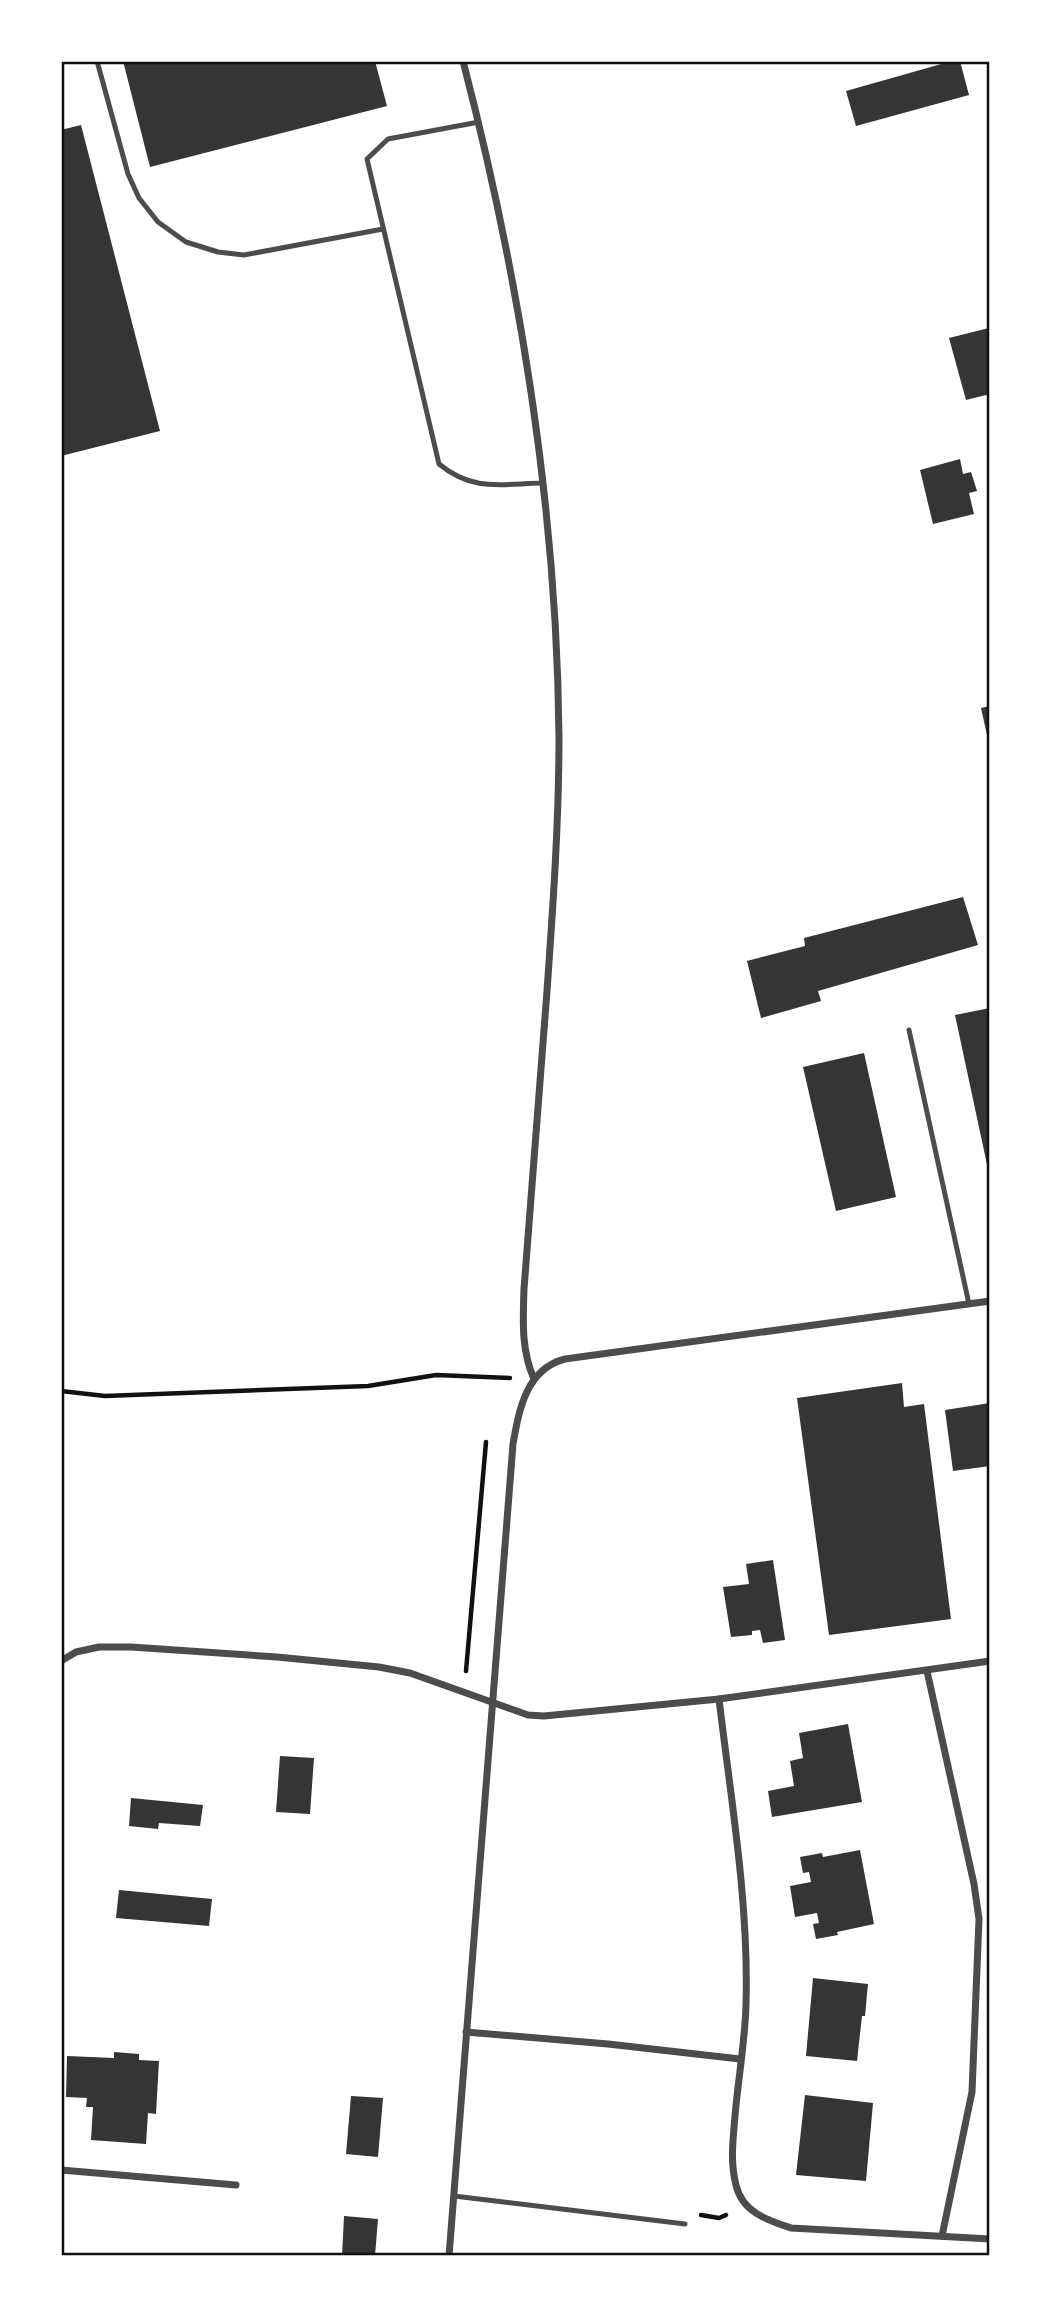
<svg xmlns="http://www.w3.org/2000/svg" width="1051" height="2317" font-family="Ubuntu,sans-serif">
  <style>
    .building { fill: #353535 }
    .lines { fill: none; stroke-linecap: round; stroke-linejoin: round }
    .path { stroke: #111; stroke-width: 4.5 }
    .service { stroke: #4c4c4c; stroke-width: 5 }
    .minor { stroke: #4c4c4c; stroke-width: 7 }
    .neatline { fill: none; stroke: #111; stroke-width: 2.5 }
  </style>
  <rect width="100%" height="100%" fill="#fff"/>
  <g class="building">
    <polygon points="123,61 375,61 387,106 150,167"/>
    <polygon points="952,61 960,61 969,95 856,126 846,91"/>
    <polygon points="81,125 160,431 61,456 61,130"/>
    <polygon points="989,328 990,394 966,400 949,338"/>
    <polygon points="960,459 963,474 971,472 977,491 969,493 974,514 933,524 920,470"/>
    <polygon points="990,706 990,744 989,744 981,708"/>
    <polygon points="963,897 978,945 818,991 821,1001 761,1018 747,961 805,946 804,938"/>
    <polygon points="990,1008 990,1174 989,1174 955,1015"/>
    <polygon points="864,1053 896,1197 836,1211 803,1067"/>
    <polygon points="902,1383 904,1407 924,1404 951,1619 829,1635 797,1398"/>
    <polygon points="990,1403 990,1466 953,1471 945,1410"/>
    <polygon points="773,1560 785,1640 763,1643 760,1630 752,1631 752,1635 731,1637 723,1587 749,1584 746,1564"/>
    <polygon points="848,1724 862,1802 772,1817 768,1791 794,1786 790,1761 803,1758 799,1733"/>
    <polygon points="280,1756 314,1758 310,1814 276,1812"/>
    <polygon points="131,1798 203,1805 200,1826 159,1823 158,1829 129,1826"/>
    <polygon points="860,1850 874,1924 837,1932 838,1935 816,1939 813,1924 819,1923 817,1913 795,1917 790,1886 811,1882 809,1872 803,1873 800,1857 822,1853 823,1857"/>
    <polygon points="119,1890 212,1899 209,1926 116,1918"/>
    <polygon points="813,1978 868,1984 865,2016 862,2016 857,2061 806,2056"/>
    <polygon points="114,2052 139,2054 139,2060 159,2061 156,2114 148,2113 146,2144 91,2140 93,2107 86,2107 87,2098 66,2097 67,2056 114,2058"/>
    <polygon points="805,2095 873,2103 866,2181 796,2175"/>
    <polygon points="351,2096 383,2098 378,2157 346,2154"/>
    <polygon points="344,2216 378,2219 375,2256 342,2256"/>
  </g>
  <g class="lines">
    <g class="path">
      <polyline points="61,1391 105,1396 368,1386 436,1375 510,1378"/>
      <polyline points="466,1671 486,1442"/>
      <polyline points="701,2215 719,2218 726,2215"/>
    </g>
    <g class="service">
      <polyline points="97,61 128,174 139,198 158,222 186,242 218,252 244,255 383,229"/>
      <path d="M479,122l-91,17 -21,20 72,305c34,28 62,20 103,19"/>
      <polyline points="909,1030 969,1304"/>
      <polyline points="454,2196 685,2224"/>
    </g>
    <g class="minor">
      <path d="M463,61c57,220 94,448 96,676 0,85 -6,169 -12,254 -7,100 -15,199 -23,298 -1,31 -3,61 10,90"/>
      <polyline points="61,1661 76,1652 99,1647 131,1647 277,1657 379,1667 410,1673 528,1715 544,1716 719,1699 990,1661"/>
      <polyline points="927,1671 974,1884 979,1919 972,2092 942,2236"/>
      <path d="M719,1699c12,101 30,204 27,306 -1,37 -8,75 -11,111 -2,24 -5,46 1,69 6,27 31,35 55,43l199,11"/>
      <polyline points="466,2032 608,2044 740,2059"/>
      <polyline points="61,2170 236,2185"/>
      <path d="M449,2256l64,-812c6,-34 13,-75 52,-85l425,-58"/>
    </g>
  </g>
  <rect width="1051" height="2317" fill="none" stroke="#ffffff" stroke-width="126"/>
  <rect x="63" y="63" width="925" height="2191" class="neatline"/>
</svg>
